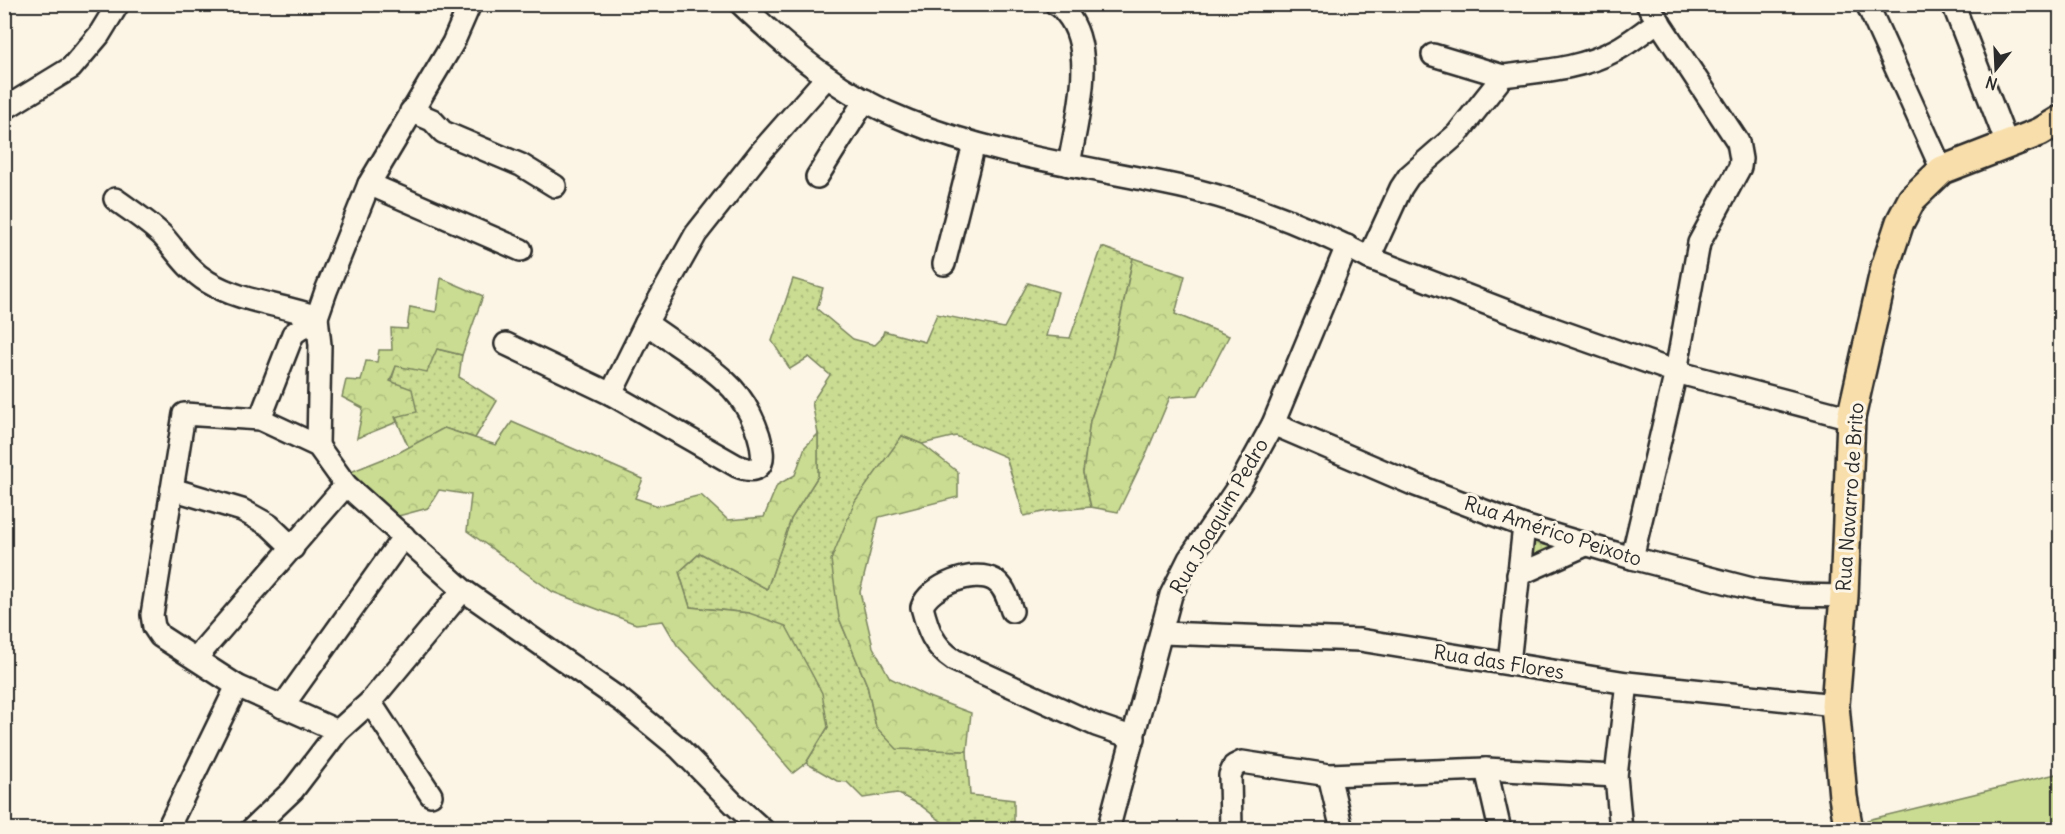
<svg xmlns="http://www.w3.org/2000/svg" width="2065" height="834" font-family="Delius,sans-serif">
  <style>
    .grass { fill: url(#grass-dots); stroke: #7a845e; stroke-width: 1.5 }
    .forest { fill: url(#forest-crowns); stroke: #7a845e; stroke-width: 1.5 }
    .pitch { fill: #c9dc91; stroke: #7a845e; stroke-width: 1.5 }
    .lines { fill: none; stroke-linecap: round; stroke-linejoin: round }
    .stream { stroke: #6793a1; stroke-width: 4.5 }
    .minor-casing { stroke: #2b2b2b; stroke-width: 26 }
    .major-casing { stroke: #2b2b2b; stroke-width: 32 }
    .minor { stroke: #fcf5e5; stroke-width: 21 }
    .major { stroke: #f8deab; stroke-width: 27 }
    .labels { text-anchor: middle; stroke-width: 6; stroke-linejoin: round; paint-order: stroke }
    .street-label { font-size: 20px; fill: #2b2b2b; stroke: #fcf5e5 }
  </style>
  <defs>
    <pattern id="grass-dots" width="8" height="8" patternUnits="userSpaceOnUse" patternTransform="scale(1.5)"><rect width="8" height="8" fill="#c9dc91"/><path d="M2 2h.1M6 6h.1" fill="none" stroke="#adbd7d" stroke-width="1.8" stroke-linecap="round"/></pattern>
    <pattern id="forest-crowns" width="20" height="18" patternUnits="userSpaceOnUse" patternTransform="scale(1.5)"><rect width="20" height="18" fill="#c9dc91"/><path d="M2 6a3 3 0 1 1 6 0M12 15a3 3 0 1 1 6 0" fill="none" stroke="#adbd7d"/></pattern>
  </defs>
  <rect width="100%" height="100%" fill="#fcf5e5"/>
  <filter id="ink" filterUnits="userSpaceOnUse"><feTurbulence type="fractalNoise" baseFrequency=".0167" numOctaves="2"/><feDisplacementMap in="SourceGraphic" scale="12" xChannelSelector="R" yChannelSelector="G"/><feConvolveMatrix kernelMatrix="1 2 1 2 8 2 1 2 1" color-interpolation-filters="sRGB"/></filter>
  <g filter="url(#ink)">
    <g class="grass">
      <polygon points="1102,247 1133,258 1112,358 1090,421 1083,473 1091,507 1048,511 1024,516 1006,457 956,436 922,444 902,436 839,618 867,685 876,727 898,749 967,751 970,795 1014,800 1014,823 988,824 980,829 950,828 920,805 897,793 863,798 847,782 837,781 806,763 828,727 749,613 690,607 679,572 700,553 767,589 791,519 818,476 818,434 812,402 830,375 809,357 790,369 772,341 793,279 823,288 817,309 853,339 875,345 881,339 884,331 925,342 937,314 1004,328 1028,283 1058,292 1046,336 1070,338"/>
      <path d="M437,349l25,6 -3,22 38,24 -22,37 -31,-10 -35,20c-13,-28 -25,-53 -13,-82z"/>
    </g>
    <g class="forest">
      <polygon points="1133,258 1185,276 1175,314 1229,336 1198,395 1170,397 1147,452 1118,512 1091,507 1083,473 1090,421 1112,358"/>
      <polygon points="441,278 483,296 462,355 437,349 427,372 396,366 390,381 412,389 417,412 395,417 397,422 357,438 363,408 342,397 346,380 361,381 366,361 377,362 379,350 392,350 391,328 407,329 410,307 436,312"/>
      <polygon points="512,422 643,479 635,498 658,506 701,495 728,520 764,517 777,485 795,475 805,447 818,434 818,476 791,519 767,589 700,553 679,572 690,607 749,613 786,626 822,693 828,727 806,763 793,773 731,702 677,645 663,621 636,624 553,592 467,531 471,495 439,490 428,508 391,518 348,473 398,453 444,428 496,445"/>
      <polygon points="902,436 922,444 958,472 958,497 879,517 860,592 873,647 890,678 926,696 971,713 967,751 897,749 876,727 867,685 839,618 831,560 855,501"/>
      <polygon points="1526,530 1570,548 1523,566"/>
    </g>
    <polygon class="pitch" points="2060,773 2060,829 1869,829 1867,820"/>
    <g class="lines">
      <polyline class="stream" points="4,448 11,467"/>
      <g class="minor-casing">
        <g id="minor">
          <path d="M741,4c50,48 102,92 167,117 92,37 192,47 287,69 60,15 120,39 174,68l171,66 136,48 175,46"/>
          <path d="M1056,4c5,2 7,5 10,9 32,37 10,108 3,152"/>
          <polyline points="1867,4 1942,170"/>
          <polyline points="1953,4 2007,144"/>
          <polyline points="1433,55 1503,76"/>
          <polyline points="4,109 71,68 99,35 118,4"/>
          <polyline points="411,111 432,120 443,132 521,165 555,186"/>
          <polyline points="817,177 865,100"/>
          <polyline points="369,184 521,250"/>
          <path d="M115,199c16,12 34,23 48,37 14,16 25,34 45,46 33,20 73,22 109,35"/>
          <path d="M1369,258l32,-70 8,-12 48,-42 46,-58c39,-5 78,-7 113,-26 15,-8 29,-20 43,-29"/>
          <polyline points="944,264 974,144"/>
          <path d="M506,344l105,50 126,72c41,17 22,-34 13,-52 -6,-12 -15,-24 -25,-33 -21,-20 -55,-40 -79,-58"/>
          <polyline points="611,394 646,323 696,234 760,153 826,78"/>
          <polyline points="260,419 293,334 317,317"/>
          <polyline points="1273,424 1413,484 1524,526 1632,558 1756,590 1796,595 1844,596"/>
          <polyline points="318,446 320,345 317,317 326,291 369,184 453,43 470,4"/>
          <polyline points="172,489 242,510 269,525 293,548"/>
          <polyline points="1632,558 1676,372 1699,243 1740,167 1741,159 1738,142 1647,4"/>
          <polyline points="1518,575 1588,544"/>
          <path d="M1012,611c-4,-11 -7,-25 -18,-31 -20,-12 -65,6 -72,27 6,23 11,39 32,53l142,65 38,13"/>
          <polyline points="1162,633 1360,640 1627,683 1835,705"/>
          <polyline points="196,658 346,485"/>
          <polyline points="1509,663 1524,526"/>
          <polyline points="370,702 431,795"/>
          <polyline points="282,707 404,536"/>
          <polyline points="338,731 237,686 160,636 154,627 152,615 184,414 260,419 318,446 346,485 463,590 622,701 679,748 733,803 763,830"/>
          <polyline points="1486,769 1500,830"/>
          <polyline points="1329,775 1342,830"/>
          <polyline points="168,828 237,686"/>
          <polyline points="251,830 293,790 338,731 370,702 463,590"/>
          <polyline points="1108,830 1171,595 1189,559 1240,484 1273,424 1347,246"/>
          <polyline points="1231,830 1230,775 1234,766 1242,762 1329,775 1486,769 1616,776"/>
          <polyline points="1621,830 1616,776 1627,683"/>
        </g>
      </g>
      <g class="major-casing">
        <polyline id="major" points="1849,830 1843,797 1835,705 1844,596 1851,418 1885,267 1900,222 1912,199 1942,170 2040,132 2060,120"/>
      </g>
      <use href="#minor" class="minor"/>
      <use href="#major" class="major"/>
    </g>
  </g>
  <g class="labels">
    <g class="street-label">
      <text transform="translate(1850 497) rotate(-86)" y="7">Rua Navarro de Brito</text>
      <text transform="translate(1219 516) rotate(-60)" y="7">Rua Joaquim Pedro</text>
      <text transform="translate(1553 531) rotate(18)" y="7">Rua Américo Peixoto</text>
      <text transform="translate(1499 662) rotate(9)" y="7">Rua das Flores</text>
    </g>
  </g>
  <rect width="2065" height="834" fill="none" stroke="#fcf5e5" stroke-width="24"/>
  <rect x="12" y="12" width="2041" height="810" fill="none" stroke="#2b2b2b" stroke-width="2" filter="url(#ink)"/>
  <g transform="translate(1996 69) rotate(198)" stroke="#fcf5e5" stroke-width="4.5" paint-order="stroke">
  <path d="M0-4.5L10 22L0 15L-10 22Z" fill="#2b2b2b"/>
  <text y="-9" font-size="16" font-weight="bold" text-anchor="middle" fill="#2b2b2b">N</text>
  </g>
</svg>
